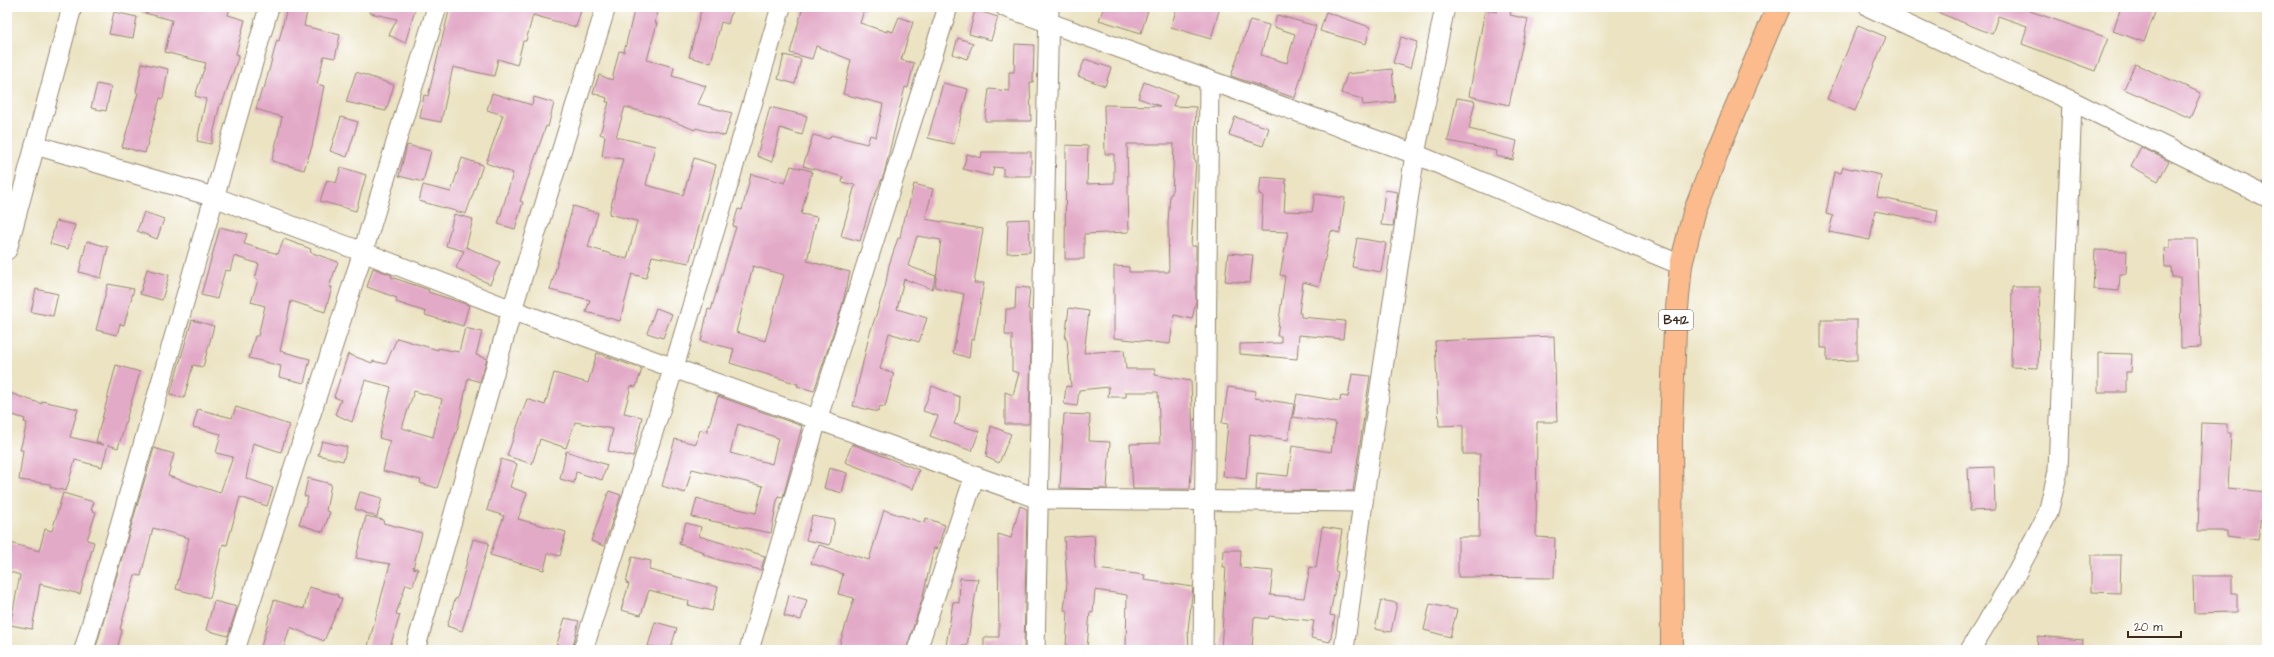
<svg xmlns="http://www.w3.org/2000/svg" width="2274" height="657" font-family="'Architects Daughter',sans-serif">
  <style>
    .building { fill: #e3aac8; fill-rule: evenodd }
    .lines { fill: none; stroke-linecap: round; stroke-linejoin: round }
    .minor-casing { stroke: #938670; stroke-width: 21 }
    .major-casing { stroke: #938670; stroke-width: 24 }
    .minor { stroke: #fff; stroke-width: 19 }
    .major { stroke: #fbbb8d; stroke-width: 22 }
    .labels { text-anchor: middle; stroke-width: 4; stroke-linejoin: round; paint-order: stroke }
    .shield { fill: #fff; stroke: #766a62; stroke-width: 1 }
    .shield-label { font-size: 12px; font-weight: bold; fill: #3b2a1e }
  </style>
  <rect width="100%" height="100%" fill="#fff"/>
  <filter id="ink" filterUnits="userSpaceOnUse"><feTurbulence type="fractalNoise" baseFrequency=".025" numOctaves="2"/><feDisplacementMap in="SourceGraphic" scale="8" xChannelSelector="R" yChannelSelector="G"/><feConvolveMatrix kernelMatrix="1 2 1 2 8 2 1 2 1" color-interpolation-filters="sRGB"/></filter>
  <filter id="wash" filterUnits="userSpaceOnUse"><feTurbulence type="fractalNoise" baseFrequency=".012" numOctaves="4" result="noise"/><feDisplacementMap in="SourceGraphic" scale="16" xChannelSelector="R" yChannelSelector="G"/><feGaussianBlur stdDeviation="0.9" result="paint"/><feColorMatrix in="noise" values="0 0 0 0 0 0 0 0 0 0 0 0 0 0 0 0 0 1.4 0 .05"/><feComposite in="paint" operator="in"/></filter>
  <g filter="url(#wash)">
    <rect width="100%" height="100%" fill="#ebe3c2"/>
    <g id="blocks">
      <g class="building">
        <polygon points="141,7 230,7 228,15 245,20 236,54 239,55 222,104 220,104 211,144 197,141 206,99 195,96 206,63 165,52 172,20 141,12"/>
        <polygon points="287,7 308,7 304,26 340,35 335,58 324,56 317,84 324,86 312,146 304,170 272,161 282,117 256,109 262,89 264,89 277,40 279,41"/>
        <polygon points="371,7 416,7 405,43 389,35 397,19 370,13"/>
        <polygon points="450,7 582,7 576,27 533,15 526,41 523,41 517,65 498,59 494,76 453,67 441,122 420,118 424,95 428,96"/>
        <polygon points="635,7 658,7 655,23 657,23 647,60 674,67 672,76 706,86 698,104 732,113 725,136 696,128 695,130 665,118 625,107 616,137 655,146 646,185 683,195 694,158 716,165 689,263 652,256 646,278 632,274 620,321 586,312 590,300 550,290 573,206 598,213 588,247 627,259 637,221 609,214 623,159 602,156 605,136 600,134 609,102 606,102 607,98 593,93 599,75 612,80 619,51 624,52"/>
        <polygon points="702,7 733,7 728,24 721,22 711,63 689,57"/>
        <polygon points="803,7 865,7 860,23 887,32 887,30 893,32 899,17 913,22 901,60 914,63 908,88 905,87 884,174 871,204 860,241 841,236 855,185 842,182 843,177 803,166 813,135 829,139 831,135 867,144 870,135 876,137 883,104 843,94 851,60 816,46 812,59 790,53"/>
        <polygon points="1104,7 1149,7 1141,33 1099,20"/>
        <polygon points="1177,7 1220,7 1211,39 1171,27"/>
        <polygon points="1498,7 1512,7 1510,15 1528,19 1509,105 1469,96 1485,10 1497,12"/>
        <polygon points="2032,7 2030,11 2108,38 2095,71 2022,44 2027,26 1998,16 1992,34 1927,8"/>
        <polygon points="2121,7 2157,7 2144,42 2113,31"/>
        <polygon points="975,10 998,17 991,40 969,34"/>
        <polygon points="114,12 137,17 133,38 109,34"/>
        <polygon points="1326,12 1370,27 1366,44 1320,31"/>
        <polygon points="1277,15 1316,26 1295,98 1231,76 1250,20 1269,25 1261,55 1287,63 1295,34 1274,27"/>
        <polygon points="1858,25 1886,37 1855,111 1827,99"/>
        <polygon points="1401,37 1417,42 1410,68 1393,63"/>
        <polygon points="958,38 973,43 967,59 953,54"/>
        <polygon points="1015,44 1034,45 1033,82 1030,82 1031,121 985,121 989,89 1009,91 1009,72 1014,72"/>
        <polygon points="784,55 801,59 795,84 778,79"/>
        <polygon points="1085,59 1111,68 1105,86 1078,76"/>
        <polygon points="142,63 168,69 163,99 160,98 145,153 122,147 138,93 136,92"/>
        <polygon points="2135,64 2201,93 2190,118 2124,89"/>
        <polygon points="1392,69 1395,102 1363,105 1362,99 1341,93 1347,74"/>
        <polygon points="356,72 394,85 386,111 346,102"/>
        <polygon points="1144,82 1177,95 1173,106 1196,107 1194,160 1196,160 1191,246 1196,246 1196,301 1192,319 1174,315 1170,344 1114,338 1114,266 1129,267 1129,272 1169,272 1168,222 1170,194 1172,194 1174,144 1127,144 1129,232 1084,234 1084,259 1065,259 1066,145 1088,146 1087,184 1114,183 1114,154 1105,154 1104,105 1160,106 1138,98"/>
        <polygon points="943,83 968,89 954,144 928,138"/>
        <polygon points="97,84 111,87 106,111 91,108"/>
        <polygon points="492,93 532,105 534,97 554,103 548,127 546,126 520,201 523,202 515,229 498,224 513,173 486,163 503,115 487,110"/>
        <polygon points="1457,98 1475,101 1469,129 1517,141 1513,160 1496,156 1497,151 1448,141"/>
        <polygon points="770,107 807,116 802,135 780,128 772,162 757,156"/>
        <polygon points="341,117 358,122 347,157 330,151"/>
        <polygon points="1235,117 1269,128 1263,146 1229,135"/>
        <polygon points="407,145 431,151 423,182 399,176"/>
        <polygon points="2141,147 2169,161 2158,181 2131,166"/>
        <polygon points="982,152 1031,152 1031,176 1003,176 1003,168 994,167 992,176 963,169 967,154 981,158"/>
        <polygon points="462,158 483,165 466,214 419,201 423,185 451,192"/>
        <path d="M791,166l21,5 -11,43 16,3 -10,44 43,11 -8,34 -28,85 -17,-5 1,-2 -68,-21 4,-14 -33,-8 7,-32 3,1 25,-83 -3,-1 5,-17 4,1 9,-36 34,9zM753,266l31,9 -19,66 -29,-9z"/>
        <polygon points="341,167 366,175 356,211 320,201 327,180 336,183"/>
        <polygon points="1843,167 1881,175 1877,197 1938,210 1936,223 1875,211 1870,240 1829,232 1833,216 1826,214 1834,172 1841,173"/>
        <polygon points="1261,177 1286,179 1284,211 1312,212 1315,194 1345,198 1340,233 1331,231 1319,286 1303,282 1299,313 1301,313 1301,317 1345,321 1343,339 1299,335 1297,359 1240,354 1240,344 1281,343 1281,336 1277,336 1285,276 1280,275 1288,232 1261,231 1263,195 1259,194"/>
        <polygon points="914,184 933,189 925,219 983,229 974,283 984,283 974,340 971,339 969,358 953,353 964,294 935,287 941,240 917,236 908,266 936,276 932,289 904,279 897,309 927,318 919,342 889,333 880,369 894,373 885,407 880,406 878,412 853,406 869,336 885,288 889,265 898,238 900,238 904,216 906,216"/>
        <polygon points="1385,190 1398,192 1393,226 1381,225"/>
        <polygon points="144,212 164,219 157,239 137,231"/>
        <polygon points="454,214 473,219 466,247 500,262 490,284 456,268 464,251 446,246"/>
        <polygon points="1029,219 1030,252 1007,253 1008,220"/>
        <polygon points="56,221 75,225 68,249 50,244"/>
        <polygon points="220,227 247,234 244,244 278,254 284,239 311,249 310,252 338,262 329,287 332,287 325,312 291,301 280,351 310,359 304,383 279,377 281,366 249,358 255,336 258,336 265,306 251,302 258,280 255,279 259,264 234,256 230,271 225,270 217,299 201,295"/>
        <polygon points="1357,238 1386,243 1381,272 1352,267"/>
        <polygon points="2170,239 2197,239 2201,347 2181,348 2180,277 2172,277 2171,267 2165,267 2164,248 2170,248"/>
        <polygon points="87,241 108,247 101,278 79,272"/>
        <polygon points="2095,250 2127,251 2126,274 2120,274 2119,291 2093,289"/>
        <polygon points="1228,253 1253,255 1250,283 1225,281"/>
        <polygon points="373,268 392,275 391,277 429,290 428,292 469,305 463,326 425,315 426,312 396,302 397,298 367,287"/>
        <polygon points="147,269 169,275 162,300 140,294"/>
        <polygon points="108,284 134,289 124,325 120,324 117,335 96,330"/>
        <polygon points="1016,287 1030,288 1028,309 1030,310 1031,347 1029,424 1005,424 1005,392 1013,395 1019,373 1012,371 1012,335 1005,335 1006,309 1015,309"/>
        <polygon points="2012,287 2040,287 2038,368 2011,367"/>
        <polygon points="36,289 58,294 53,316 31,312"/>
        <polygon points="656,308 672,314 663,338 647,333"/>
        <polygon points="1069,308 1089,311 1084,353 1124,350 1126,369 1155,369 1155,375 1191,381 1193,436 1190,489 1133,489 1130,444 1160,443 1158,392 1126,392 1126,397 1108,397 1109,387 1079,390 1077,406 1064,404 1066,386 1071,387 1067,339 1065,339"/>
        <polygon points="192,320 214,326 203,367 193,365 184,398 170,395"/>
        <polygon points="1821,320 1857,320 1857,360 1827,361 1827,348 1821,348"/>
        <path d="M465,328l17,4 -6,23 11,4 -7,23 -12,-4 -10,49 -21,61 -17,-5 1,-3 -38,-9 7,-30 -11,-3 12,-51 -26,-7 -13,42 -17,-8 6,-14 -7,-3 14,-43 24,9 1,-2 13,3 11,-26 41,12v-2l21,4zM414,391l28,8 -9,38 -31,-9z"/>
        <polygon points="1554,336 1557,422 1537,422 1536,537 1555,538 1554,578 1458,577 1458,537 1479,537 1480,454 1463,454 1463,425 1439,426 1435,341"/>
        <polygon points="597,353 642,369 636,387 631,386 624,413 642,417 633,457 608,451 613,429 575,422 566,448 540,439 532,464 507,456 527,399 545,405 554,373 588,383"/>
        <polygon points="2098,353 2132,354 2131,372 2126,372 2126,392 2098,392"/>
        <polygon points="116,365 140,372 118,448 108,445 102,467 75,460 66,491 50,487 50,484 19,480 23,450 20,450 27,423 24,422 25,419 7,413 7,392 42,404 42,401 78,409 70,437 104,445 96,442"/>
        <polygon points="1352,374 1370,376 1353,491 1256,490 1257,473 1288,476 1292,446 1331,452 1336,423 1293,417 1297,394 1340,401 1341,396 1348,397"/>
        <polygon points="932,386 960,397 959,410 954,424 979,431 972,451 930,436 938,416 923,411"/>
        <polygon points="1228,387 1256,391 1255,398 1294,404 1288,440 1250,434 1246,479 1223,476 1228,424 1222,423"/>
        <path d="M718,396l84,30 -19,71 -5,-1 -7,37 -79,-16 5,-19 18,6 41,9 7,-27 -71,-17 -7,24 -23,-7 13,-47 21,5 4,-14 7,2zM738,424l40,14 -6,26 -42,-11z"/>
        <polygon points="236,407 289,425 281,452 253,443 246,478 273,488 267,506 240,497 227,545 223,544 210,598 176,589 189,538 153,528 141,576 135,575 120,629 122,630 117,650 95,650 154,448 174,454 168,476 220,493 233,457 216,453 221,434 193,427 198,409 232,418"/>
        <polygon points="1064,414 1090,415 1089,441 1110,442 1107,489 1060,488"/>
        <polygon points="2202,423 2227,424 2227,433 2231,433 2228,488 2267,492 2267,508 2262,507 2258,540 2227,536 2227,531 2198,531"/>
        <polygon points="991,426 1011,434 999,463 986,457"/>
        <polygon points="322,441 347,447 343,461 318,455"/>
        <polygon points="852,444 919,470 913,489 845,462"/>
        <polygon points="566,451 607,465 602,480 576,472 574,483 560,479"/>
        <polygon points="501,459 517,464 510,487 527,493 518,519 566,532 560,556 548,553 544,570 490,555 504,516 487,510"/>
        <polygon points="1994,467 1995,510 1970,511 1968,468"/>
        <polygon points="829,468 847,473 842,493 824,488"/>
        <polygon points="308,478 331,484 326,511 330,512 323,532 299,524 308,497 304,496"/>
        <polygon points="609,491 621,495 604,546 591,541"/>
        <polygon points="360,492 382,498 377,517 355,509"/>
        <polygon points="63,493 94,502 91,510 96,512 87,540 94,542 80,594 40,584 32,629 10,625 20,575 7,571 7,542 39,551 45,529 52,531"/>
        <polygon points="1020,506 1027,509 1024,650 984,650 984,637 999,637 998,534 1011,538"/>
        <polygon points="884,510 924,523 926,518 945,525 937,549 934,548 922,600 906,650 838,650 854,598 838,594 843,574 811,563 819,545 869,560"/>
        <polygon points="366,516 384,520 383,523 422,533 413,568 418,569 413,586 406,584 396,614 400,615 389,650 367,650 390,564 356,558"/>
        <polygon points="812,516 835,520 830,545 806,540"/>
        <polygon points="686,523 701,527 699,536 765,556 761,570 719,560 703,554 704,552 679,544"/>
        <polygon points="1322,527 1342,530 1335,571 1338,572 1330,615 1335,616 1330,642 1311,638 1314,621 1269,616 1268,619 1254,617 1252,650 1221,650 1226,567 1223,567 1224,550 1241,550 1240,568 1273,571 1270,595 1304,598 1310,567 1316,568"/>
        <polygon points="1094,535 1096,569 1145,575 1144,580 1193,587 1188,630 1189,650 1126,650 1127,595 1095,590 1093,613 1090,612 1087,648 1066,647 1068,611 1064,610 1067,583 1064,537"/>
        <polygon points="473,539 489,543 462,631 447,626 455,599 457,599"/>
        <polygon points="2091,555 2121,555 2120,593 2091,592"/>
        <polygon points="632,557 651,561 649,570 718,587 712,611 688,605 689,601 649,590 641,615 621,610 629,584 626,583"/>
        <polygon points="2193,576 2232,576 2232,593 2237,593 2237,612 2194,613"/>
        <polygon points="960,578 978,579 967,646 946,646 953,602 959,603"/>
        <polygon points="309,587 338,595 338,597 342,599 324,641 290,627 283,650 272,650 261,647 274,600 304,609"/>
        <polygon points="789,595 807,600 801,620 784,616"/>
        <polygon points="1381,600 1397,603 1391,632 1375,629"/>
        <polygon points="214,601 237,607 228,636 206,630"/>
        <polygon points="1430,604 1457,610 1450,637 1424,630"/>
        <polygon points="565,618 579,621 572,650 555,650"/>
        <polygon points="655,622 677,628 670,650 648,646"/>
        <polygon points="2038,636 2083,640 2082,650 2037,650"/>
      </g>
    </g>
  </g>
  <g filter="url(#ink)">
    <use href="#blocks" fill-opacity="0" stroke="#938670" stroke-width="1"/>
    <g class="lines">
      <g class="minor-casing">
        <g id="minor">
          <polyline points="1005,7 1415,154 1681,265"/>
          <polyline points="1869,7 2072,101 2267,197"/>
          <polyline points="35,145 214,197 363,252 512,310 1039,499 1363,502"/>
          <polyline points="7,250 72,7"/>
          <polyline points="84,650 269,7"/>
          <polyline points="235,650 363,252 437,7"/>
          <polyline points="415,650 512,310 606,7"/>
          <polyline points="583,650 674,367 781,7"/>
          <polyline points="749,650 817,420 948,7"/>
          <polyline points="917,650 974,478"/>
          <polyline points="1035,650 1049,7"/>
          <polyline points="1203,650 1209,81"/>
          <polyline points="1344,650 1363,502 1415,154 1445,7"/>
          <polyline points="1970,650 2010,585 2048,513 2058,471 2072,101"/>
        </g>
      </g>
      <g class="major-casing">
        <polyline id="major" points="1672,650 1671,426 1675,330 1681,265 1694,213 1720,145 1778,7"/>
      </g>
      <use href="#minor" class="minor"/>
      <use href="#major" class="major"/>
    </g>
  </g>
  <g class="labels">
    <rect class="shield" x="1659" y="310" width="34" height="20" rx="3"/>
    <g class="shield-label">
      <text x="1676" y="324">B412</text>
    </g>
  </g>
  <rect width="2274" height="657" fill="none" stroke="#fff" stroke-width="24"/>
  <path d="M2128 631v6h53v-6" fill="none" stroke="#3b2a1e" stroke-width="2"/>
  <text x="2134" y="631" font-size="12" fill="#3b2a1e" stroke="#ffffff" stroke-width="3" paint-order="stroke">20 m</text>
</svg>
